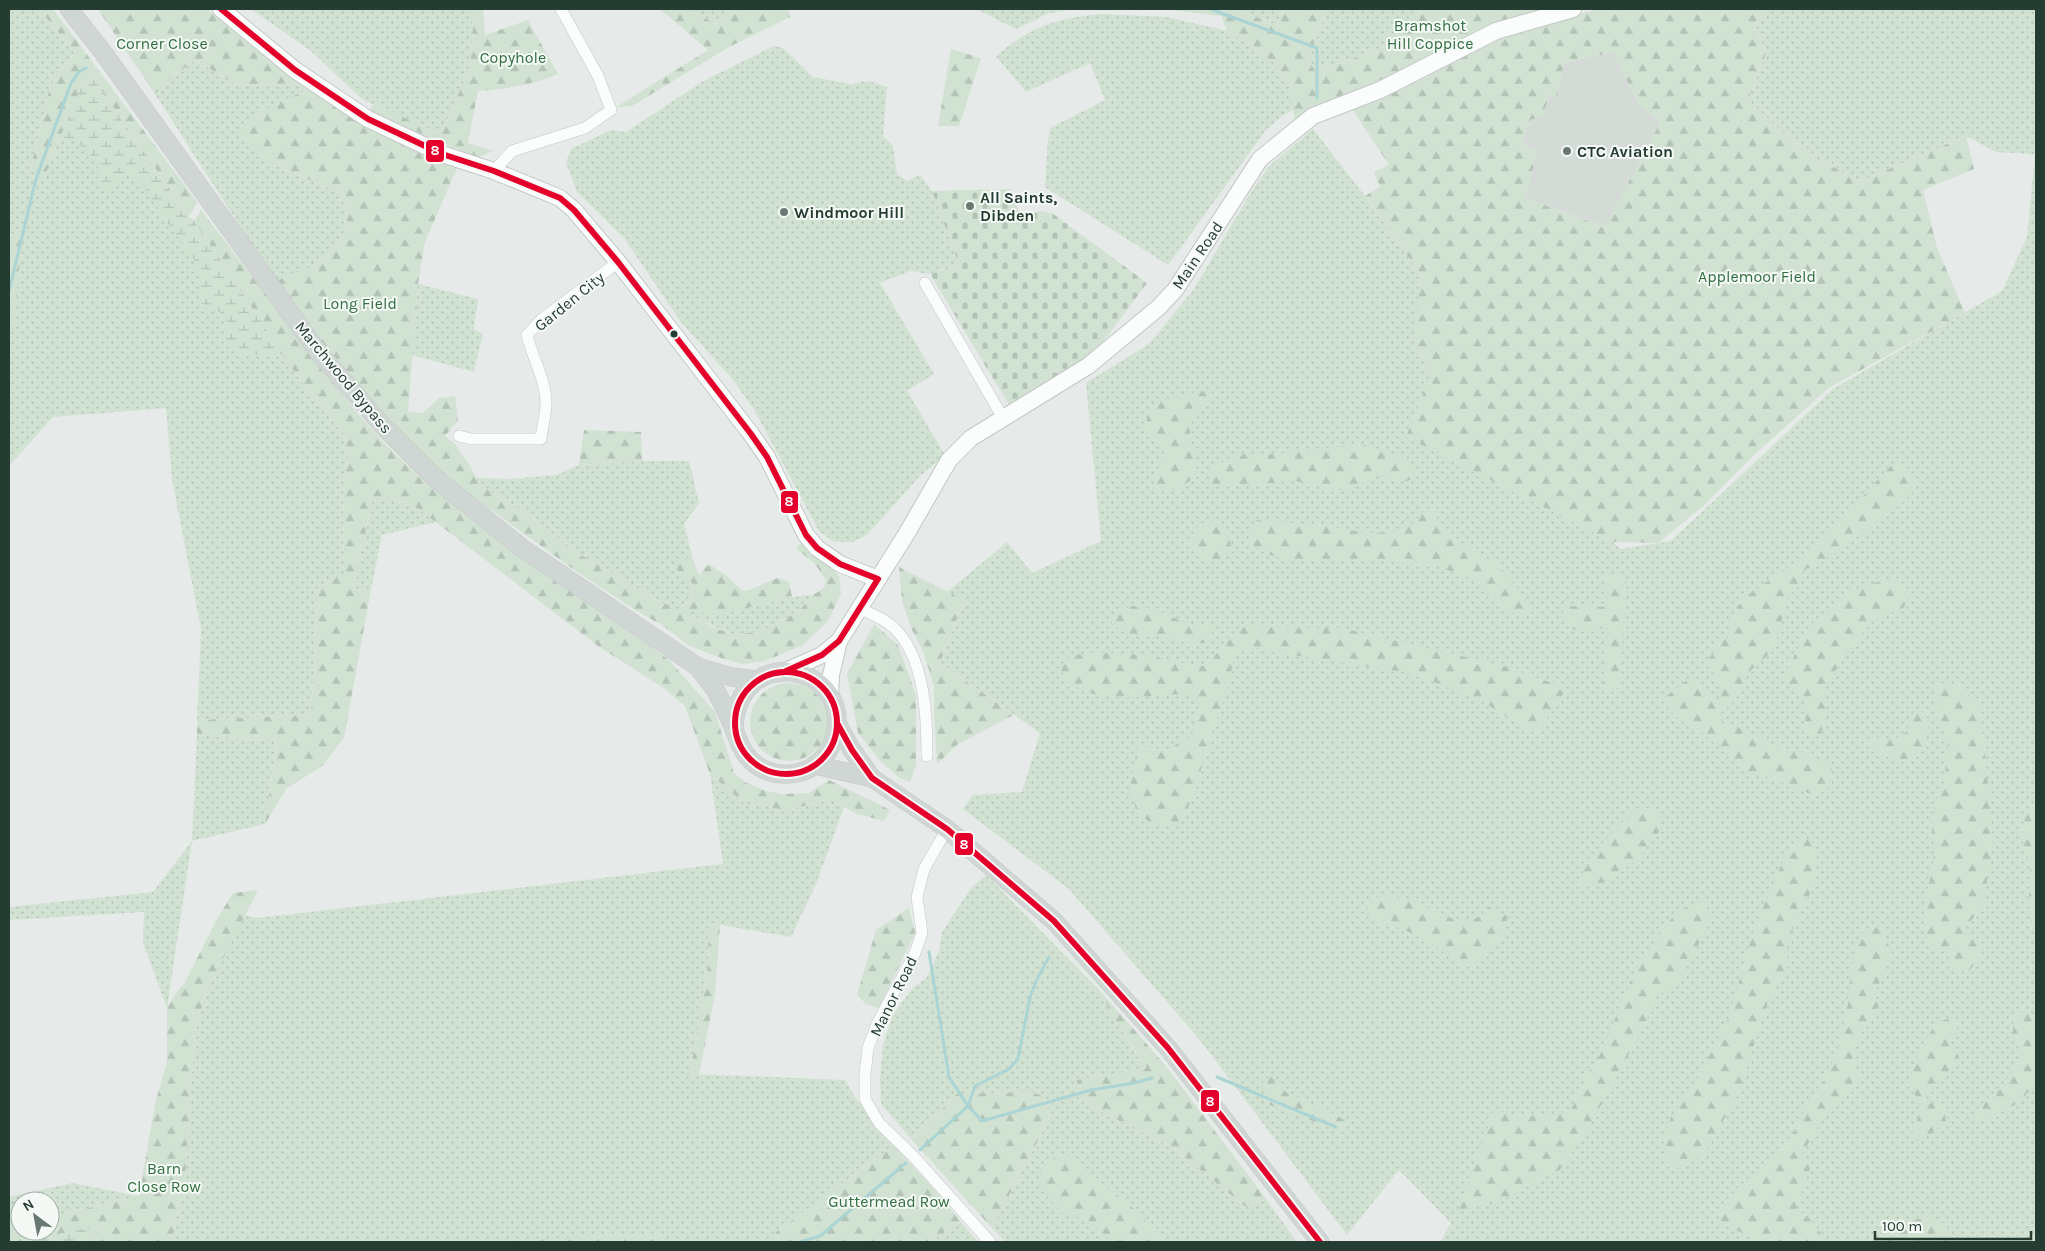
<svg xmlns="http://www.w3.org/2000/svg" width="2045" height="1251" font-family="Karla,sans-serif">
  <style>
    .built { fill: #d4dbd7 }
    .grass { fill: url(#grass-dots) }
    .forest { fill: url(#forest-firs); fill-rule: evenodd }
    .wetland { fill: url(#wetland-marsh) }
    .cemetery { fill: url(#cemetery-stones) }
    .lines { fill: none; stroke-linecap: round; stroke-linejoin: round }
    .stream { stroke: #aad5d4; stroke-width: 3 }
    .street-casing { stroke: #c3c7c5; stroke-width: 12 }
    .secondary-casing { stroke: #c2c8c5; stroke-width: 18 }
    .primary-casing { stroke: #c2c9c6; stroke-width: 19 }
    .street { stroke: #fbfcfc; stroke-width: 11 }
    .secondary { stroke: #fbfcfc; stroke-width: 16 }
    .primary { stroke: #cfd6d3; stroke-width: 18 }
    .bus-1-casing { stroke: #f4f9f6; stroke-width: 10 }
    .bus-1 { stroke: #e4002b; stroke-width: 6 }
    .poi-dot { fill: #697972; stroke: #f4f9f6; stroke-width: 2 }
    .bus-dot { fill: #253c32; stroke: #f4f9f6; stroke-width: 2 }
    .labels { text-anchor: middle; stroke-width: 4; stroke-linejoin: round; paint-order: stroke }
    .park-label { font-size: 16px; fill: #336f40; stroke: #f4f9f6 }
    .poi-label { font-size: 16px; font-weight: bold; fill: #253c32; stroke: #f4f9f6; text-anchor: start }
    .street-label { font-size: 16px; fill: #253c32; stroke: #f4f9f6 }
    .line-badge { stroke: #f4f9f6; stroke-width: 2 }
    .badge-label { font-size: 14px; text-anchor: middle; font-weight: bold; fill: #fff }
  </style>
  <defs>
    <pattern id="grass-dots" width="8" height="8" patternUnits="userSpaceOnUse" patternTransform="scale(1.25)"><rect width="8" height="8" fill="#d1e2d3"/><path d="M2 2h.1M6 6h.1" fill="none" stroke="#b3c3b6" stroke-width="1.8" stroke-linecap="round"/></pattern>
    <pattern id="forest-firs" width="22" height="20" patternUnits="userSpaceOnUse" patternTransform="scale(1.25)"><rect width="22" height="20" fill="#d1e2d3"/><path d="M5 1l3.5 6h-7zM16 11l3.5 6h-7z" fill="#b3c3b6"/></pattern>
    <pattern id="wetland-marsh" width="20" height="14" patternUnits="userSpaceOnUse" patternTransform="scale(1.25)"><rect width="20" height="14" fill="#d1e2d3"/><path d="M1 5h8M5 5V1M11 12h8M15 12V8" fill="none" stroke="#b3c3b6"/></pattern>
    <pattern id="cemetery-stones" width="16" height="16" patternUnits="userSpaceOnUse" patternTransform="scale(1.25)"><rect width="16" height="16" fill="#d1e2d3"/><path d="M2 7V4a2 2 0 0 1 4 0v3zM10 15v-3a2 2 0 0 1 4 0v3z" fill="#b3c3b6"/></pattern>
  </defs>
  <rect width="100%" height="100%" fill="#e6eae8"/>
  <polygon class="built" points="1613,52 1638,103 1660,123 1606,227 1525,198 1537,153 1522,143 1530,120 1542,117 1550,94 1557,96 1564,63"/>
  <g class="grass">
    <polygon points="9,9 39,9 75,52 50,87 30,170 44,177 83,82 188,216 194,221 295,373 344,435 348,456 343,482 344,576 318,586 311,715 197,720 201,629 172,479 166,408 53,417 9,466 9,620 9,331 14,329 13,234 9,236"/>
    <polygon points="251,9 472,9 473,33 470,67 441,134 363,100 311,51"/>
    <polygon points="686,9 729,9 717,24"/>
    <polygon points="971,9 1077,9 1049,13 1016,29 976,9"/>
    <polygon points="1236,9 1282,9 1280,26"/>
    <polygon points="1328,9 1416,9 1406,26 1383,48 1315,71 1308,59"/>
    <polygon points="1766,9 2036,9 2036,1242 1440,1242 1451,1223 1399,1170 1347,1235 1200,1040 1069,889 963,809 973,795 1022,792 1040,733 940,663 964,601 947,592 1007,542 1032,573 1101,541 1086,383 1149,344 1194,289 1250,194 1270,165 1313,129 1365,196 1422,276 1415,343 1431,374 1526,465 1621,549 1671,541 1833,389 2002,291 2027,237 2035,154 1996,152 1966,136 1858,182 1792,141 1748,100 1766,53 1755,25"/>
    <path d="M1102,14l65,3 60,14 30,18 17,14 15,21 5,25 -13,8 -15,13 -98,135 -123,-78c2,-20 1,-39 5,-59l55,-28 -15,-37 -64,29 -30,-36c36,-30 60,-38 106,-42z"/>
    <polygon points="774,46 783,48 813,77 851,84 869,81 887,87 883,136 893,146 897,174 907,181 920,175 932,191 959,264 930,274 910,271 880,283 934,374 907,391 945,455 919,477 868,534 853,542 834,542 819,531 755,411 733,380 681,322 624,238 577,192 566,163 571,149 611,130 626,132 705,80"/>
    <polygon points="196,60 231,82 250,86 300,83 310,89 256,114 276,166 336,191 345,205 347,221 342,238 328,256 314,266 276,282 155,94 174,75"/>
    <polygon points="418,284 478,299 474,329 483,334 474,372 412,355"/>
    <polygon points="642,461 689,461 699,503 684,524 694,563 683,556 692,583 691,600 682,606 748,607 792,597 813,595 799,611 761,632 731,634 652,598 617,575 577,553 526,513 480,485 476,478 511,479 557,475 579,465"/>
    <polygon points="384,497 416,507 436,522 382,535 370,595 353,588 373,499"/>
    <polygon points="197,735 277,741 265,824 192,841 167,1008 143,943 144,912 9,920 9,907 153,892 192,841"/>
    <polygon points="710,774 744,803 785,810 831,800 844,807 816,884 791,937 709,923 708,966 690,1074 845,1080 855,1097 894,1145 777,1232 775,1242 660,1242 660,1234 510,1242 172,1242 178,1208 185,1180 195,1031 206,992 244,915 258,918 723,864"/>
    <polygon points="986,875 1099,990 1117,1023 1146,1069 1077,1080 1078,1097 1104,1113 1172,1147 1246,1207 1266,1199 1297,1242 1005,1242 992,1228 1049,1119 1046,1097 1030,1092 957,1094 912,1140 881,1104 880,1078 883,1045 893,1015 912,989 928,976 939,951 942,932 971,888"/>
    <polygon points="72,1183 139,1196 50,1217 50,1201 20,1201 20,1224 9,1227 9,1197"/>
    <polygon points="960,1221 978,1242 931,1242"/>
  </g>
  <g class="forest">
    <polygon points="39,9 53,9 197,202 192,212 188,216 91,75 83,82 44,178 30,170 50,87 75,52"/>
    <polygon points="98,9 207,9 300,83 250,86 231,82 196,60 174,75 155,94"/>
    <path d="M472,9h11l2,26 43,-15 30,54c-26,11 -52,15 -80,17l-10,52 25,8 -14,6 -25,-9 -85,-37 5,-7 67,30 29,-67 3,-34z"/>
    <polygon points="660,9 686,9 717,24 729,9 788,9 790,17 729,47 632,106 616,107 708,50"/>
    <path d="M1161,9h75l43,17 3,-17h46l-20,50 7,12 68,-23 23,-22 10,-17h154l-42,15 73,-15h165l-11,16 11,28 -18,47 44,41 66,41 108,-46 8,33 -51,21 14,58 28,65 -135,74 -76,68 -52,52 -44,36 -46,-1 -206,-105 25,-63 -16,-31v-22l7,-45 -57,-80 15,-9 -6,-15 15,-7 -41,-62 -53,18 -6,-37 -15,-21 -17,-14 -30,-18 -6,-15zM1613,52l25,51 22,20 -55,104 -80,-29 12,-45 -15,-10 8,-23 12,-3 8,-23 7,3 7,-34z"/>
    <polygon points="951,49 981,58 959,126 938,126"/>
    <path d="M310,89l81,48 66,31 -32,74 -7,42 -10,128 15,1 16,-15 16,-2 3,24 -13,16 10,8 15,22 10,19 46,28 51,40 40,22 35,23 39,17 22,12 18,7 30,-2 38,-21 14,-16 11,-7 2,-8 -11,-16 -19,-16 5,-5 38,33 2,18 -13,27 -25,24 -38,16 -22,3 -22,-6 -33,-13 -26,-20 -27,-15 -62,-41 -133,-96 -18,-16 -29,-35 -34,-32 -48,-57 -35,-51 13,-8 25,-8 14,-10 14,-18 5,-17 -2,-16 -9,-14 -71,-30 -12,-12 -13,-19c16,-22 46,-30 70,-41z"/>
    <polygon points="201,210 352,407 384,443 429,486 669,660 715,712 734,773 745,782 765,791 783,794 809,793 829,780 890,810 884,821 857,814 831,800 785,810 744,803 710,774 685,706 665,689 598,646 416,507 384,497 373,499 353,588 370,595 344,738 322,766 286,789 265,824 277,741 197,735 197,720 311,715 318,586 344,575 343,482 348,456 344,435 295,373 194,221"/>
    <polygon points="13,234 22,235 14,330 9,331 9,236"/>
    <path d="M1202,391l11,5c-5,12 -16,19 -24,30l2,15 6,19 -2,17 -17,12 -20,2 -6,-13 15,-24 -23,-22 5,-21 14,-12z"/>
    <polygon points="584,430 641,432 642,461 579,465"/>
    <path d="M1360,444c22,7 46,10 55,32l-9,6 -29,-6 -29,14h-16l-36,-9 -71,6 -15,-3 -2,-12 15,-10 22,-8 18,1z"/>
    <path d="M1893,464l12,2 7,9 3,14c-28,34 -68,50 -100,79h-8l-6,6v9l-16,18 -5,31 -11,22 -18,16 -6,10 -5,13 -10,13 -9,5 1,12 21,6 31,17 16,5 21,2 21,15v15l-8,9 -13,2 -34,-14 -17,-3 -17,-8 -44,-40 -15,-6 -14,-12 -6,-13 26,-20 27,24c11,-16 4,-16 -4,-29 -3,-4 -4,-8 -5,-12l9,-16 11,-8c2,-14 4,-24 13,-35 10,-11 21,-17 33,-25 18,-12 36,-26 52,-40 25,-23 43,-50 67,-73z"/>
    <path d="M1424,509l9,2 5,9 20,20 17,12 18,9 13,13 21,26 3,13 -9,2 -14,-4 -14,-9 -18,-22 -42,-15 -80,-6h-69l-17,-5 -16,-9 -3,-12 9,-13c21,3 44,3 65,5 29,4 69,18 93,-4 4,-3 6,-8 9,-12z"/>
    <path d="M1206,521l13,2 8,11 6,17c-18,19 -31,11 -45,-7l8,-16z"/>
    <path d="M683,555l11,8 5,12 10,-11 19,13 15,14c8,0 25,-10 35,-13l11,4 3,15 -70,17 -29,-2 -11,-6 9,-6 1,-17 -18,-16z"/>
    <polygon points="899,567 964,600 940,663 1014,715 958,744 937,764 934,711 934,686 923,651 912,630 902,601"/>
    <path d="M1626,573l-6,115 -17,2 5,-62c-22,0 -32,12 -47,-12l7,-10 40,1 -3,-32z"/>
    <polygon points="1891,578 1906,589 1909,600 1903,608 1880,617 1869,624 1832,675 1825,687 1826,720 1820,735 1809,737 1805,727 1806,698 1787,683 1784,676 1810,625 1855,589"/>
    <path d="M1133,606c24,1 32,9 53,17 8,3 19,2 28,3l-3,14 -6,3 -14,1 -38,-10h-22l-19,-9v-9l13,-8z"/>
    <polygon points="874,624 898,645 916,695 916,765 910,782 900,778 882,763 858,733 847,674"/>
    <path d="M1244,627l97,1 163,38 42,15 16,3v13l-25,35 -12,-3 -43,-28 -71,-28 -138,-21 -17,-4 -18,2 -5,12 -4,22 -11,32 -6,23 -9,23 -6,23 -8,20 -11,18 -13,4 -15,-4 -14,-13 -6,-23 8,-43 27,8 26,-17 9,-34 -8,-8c-35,2 -87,12 -118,-7 -5,-3 -9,-10 -13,-15l4,-13c43,-14 99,2 143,9l19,-29z"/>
    <polygon points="1945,682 1959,686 1968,694 1979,707 1984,740 1993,843 1983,905 1964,930 1970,938 1980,945 1978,959 1969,971 1956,972 1945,951 1930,946 1925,932 1927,892 1933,866 1934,848 1931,821 1936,802 1944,784 1948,746 1945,729 1937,717 1935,688"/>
    <circle cx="789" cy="722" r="39"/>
    <path d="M1914,711l12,2c7,23 -4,39 -24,49l-24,-9 -11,-8 5,-8 23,3 11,-8z"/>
    <path d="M2036,797v135c-10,-10 -6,-47 -6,-61 0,-16 -12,-29 -7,-46 2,-9 9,-19 13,-28z"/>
    <path d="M1637,808h14l8,10v14l-11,12 -9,16 -15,6 -17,16 -30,3c16,-35 33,-51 60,-77z"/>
    <polygon points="1811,839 1817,854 1816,874 1810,893 1786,944 1788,965 1767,1005 1738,1094 1706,1151 1692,1162 1677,1168 1668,1162 1665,1147 1666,1132 1671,1117 1699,1077 1729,1017 1754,929 1783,861 1794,842"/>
    <polygon points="258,890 206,992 195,1031 185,1180 178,1208 172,1242 89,1242 97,1227 18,1242 9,1242 9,1227 20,1224 20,1231 50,1231 50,1217 139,1196 155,1104 167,1062 167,1008 178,990 184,984 216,921 233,893"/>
    <path d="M1379,896c14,0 26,2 38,7 19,7 39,24 60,15 4,-2 8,-8 12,-11l18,9c-1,26 -20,48 -45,51l-32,-25 -29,-14 -17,-2 -13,-7 -4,-13z"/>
    <polygon points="1704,901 1710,910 1708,925 1690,962 1679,980 1667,991 1659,994 1655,1000 1643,1028 1590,1125 1560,1170 1492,1204 1459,1210 1494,1109 1517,1117 1561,1113 1572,1108 1588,1073 1600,1055 1635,970 1653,946 1659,933 1671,919 1687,906"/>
    <polygon points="909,908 915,933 879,1008 866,1004 857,995 876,930"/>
    <polygon points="709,922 720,925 715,994 699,1075 690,1074 708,966"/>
    <path d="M1881,927c17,28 5,42 -8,68l7,8c-9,15 -25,35 -26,53 0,10 6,15 5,27l-32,29 -25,42 10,10 -11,25 2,8 -7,12 11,7 21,26h-70l-6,-5 -31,-13 -4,-14 24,-25 40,-32 18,-30 6,-16 14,-15 18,-40 11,-48 5,-49 11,-26z"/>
    <polygon points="1099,990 1166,1066 1266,1199 1246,1207 1172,1147 1104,1113 1078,1097 1077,1080 1146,1068 1117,1023"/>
    <path d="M2023,1012l13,4v68l-18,19 -37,19 -8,-6c6,-10 12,-15 21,-23 12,-11 21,-24 28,-38l-9,-22v-14z"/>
    <path d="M1952,1018l7,3 -9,24 9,11c-7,19 -19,28 -34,41l4,6 11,1 4,4 2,14 -26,19 -10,-4c8,-14 12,-25 6,-40 -1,-3 -5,-8 -5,-11 -2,-19 16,-49 26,-64z"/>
    <polygon points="1272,1077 1286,1092 1349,1122 1343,1132 1267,1104 1262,1087 1263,1079"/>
    <polygon points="1031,1092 1046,1097 1049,1119 992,1228 912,1140 957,1094"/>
    <polygon points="894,1145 942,1198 960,1221 931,1242 775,1242 776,1232"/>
    <polygon points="1056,1156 1068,1157 1087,1171 1131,1206 1165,1242 1112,1242 1093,1224 1081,1218 1065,1215 1053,1204 1041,1187 1040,1171"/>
    <polygon points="1932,1216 1946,1225 1951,1238 1949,1242 1875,1242 1915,1220"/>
    <polygon points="660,1233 660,1242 509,1241"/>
  </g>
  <g class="wetland">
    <polygon points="91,75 188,216 194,221 283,354 243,354 226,345 226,316 216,310 207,308 201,301 201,291 193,256 175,234 141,182 129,174 120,175 116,184 108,192 101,191 98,180 98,166 87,150 74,141 60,138 83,82"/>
    <polygon points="98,1226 89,1242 18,1242"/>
  </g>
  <polygon class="cemetery" points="1009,189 1021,216 1041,211 1052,213 1147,283 1101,345 1084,360 1009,405 930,274 959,264 932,191"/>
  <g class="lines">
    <g class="stream">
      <polyline points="1210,9 1317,48 1317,98"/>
      <polyline points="9,291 36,179 71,83 79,72 86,68"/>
      <polyline points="929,952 949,1077 968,1106"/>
      <polyline points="1217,1077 1336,1127"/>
      <polyline points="968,1106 975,1086 1009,1069 1018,1059 1030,997 1037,979 1049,957"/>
      <polyline points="920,1150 968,1106 982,1121 1091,1090 1134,1083 1152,1078"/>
      <polyline points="799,1242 820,1236 906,1163"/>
    </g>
    <g class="street-casing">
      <g id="street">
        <polyline points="494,171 512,151 585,128 611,110 598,76 561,9"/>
        <polyline points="925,283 1003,418"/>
        <path d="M459,436l12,3h70c1,-12 5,-24 5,-36 0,-23 -14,-46 -19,-68l14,-15 77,-58"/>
        <path d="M860,609c12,5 25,10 34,19 31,29 33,89 33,128"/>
        <polyline points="947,829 924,869 917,897 922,933 915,953 877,1024 868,1048 865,1074 865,1099 879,1123 914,1157 990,1242"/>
      </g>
    </g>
    <g class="secondary-casing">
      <g id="secondary">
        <polyline points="221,9 295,70 368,119 442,154 494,171 560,198 574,210 618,262 751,434 767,457 806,535 817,548 840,564 878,579"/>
        <polyline points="786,671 822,655 839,641 907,533 949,460 971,438 1088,366 1158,308 1175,290 1260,159 1313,116 1380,90 1496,31 1573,9"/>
        <polyline points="830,697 831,675 839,641"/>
      </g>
    </g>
    <g class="primary-casing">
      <g id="primary">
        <polyline points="69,9 102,51 319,353 383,426 435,478 522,548 698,667 732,677 757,680"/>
        <path d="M698,667c6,8 13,16 18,24 6,12 13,25 18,38 7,18 11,32 31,41 15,7 37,5 50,-5 12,-8 19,-22 21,-35 11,-68 -100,-86 -102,-1"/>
        <polyline points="837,723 852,750 872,778 947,829 1054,921 1168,1048 1320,1242"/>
        <polyline points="815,765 872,778"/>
      </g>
    </g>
    <use href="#street" class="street"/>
    <use href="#secondary" class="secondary"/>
    <use href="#primary" class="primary"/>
    <g class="bus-1-casing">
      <g id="bus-1">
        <polyline points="221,9 295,70 368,119 442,154 494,171 560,198 574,210 618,262 751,434 767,457 806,535 817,548 840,564 878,579 839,641 822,655 786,671"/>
        <circle cx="786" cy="723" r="51"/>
        <polyline points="837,723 852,750 872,778 947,829 1054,921 1168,1048 1320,1242"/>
      </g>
    </g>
    <use href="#bus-1" class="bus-1"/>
  </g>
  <g class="poi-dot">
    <circle cx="1567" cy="151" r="5"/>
    <circle cx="970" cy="206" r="5"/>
    <circle cx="784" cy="212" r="5"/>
  </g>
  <circle class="bus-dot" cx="674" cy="334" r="4.5"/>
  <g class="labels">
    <g class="park-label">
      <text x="1430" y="31">Bramshot<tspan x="1430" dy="18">Hill Coppice</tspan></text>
      <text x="162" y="49">Corner Close</text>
      <text x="513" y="63">Copyhole</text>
      <text x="1757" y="282">Applemoor Field</text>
      <text x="360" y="309">Long Field</text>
      <text x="164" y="1174">Barn<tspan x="164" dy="18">Close Row</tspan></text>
      <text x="889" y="1207">Guttermead Row</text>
    </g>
    <g class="poi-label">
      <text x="1577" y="157">CTC Aviation</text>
      <text x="980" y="203">All Saints,<tspan x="980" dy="18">Dibden</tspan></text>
      <text x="794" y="218">Windmoor Hill</text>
    </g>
    <g class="street-label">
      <text transform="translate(1197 255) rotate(-56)" y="6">Main Road</text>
      <text transform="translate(569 301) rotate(-39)" y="6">Garden City</text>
      <text transform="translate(344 377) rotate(50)" y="6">Marchwood Bypass</text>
      <text transform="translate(893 996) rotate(-64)" y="6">Manor Road</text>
    </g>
  </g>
  <g class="line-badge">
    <rect x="425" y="139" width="20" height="24" rx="5" fill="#e4002b"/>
    <rect x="780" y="490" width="19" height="24" rx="5" fill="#e4002b"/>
    <rect x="954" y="832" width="20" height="24" rx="5" fill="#e4002b"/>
    <rect x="1200" y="1089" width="20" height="24" rx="5" fill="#e4002b"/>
  </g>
  <g class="badge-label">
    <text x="435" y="155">8</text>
    <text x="789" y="506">8</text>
    <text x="964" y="849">8</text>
    <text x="1210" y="1106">8</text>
  </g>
  <rect width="2045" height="1251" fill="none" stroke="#253c32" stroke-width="20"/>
  <g transform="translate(35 1216) rotate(328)"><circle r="24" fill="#f4f9f6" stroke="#a1ada8"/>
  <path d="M0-4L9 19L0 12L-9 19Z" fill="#697972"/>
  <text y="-8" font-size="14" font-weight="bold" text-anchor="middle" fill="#253c32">N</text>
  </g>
  <path d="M1875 1231v8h156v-8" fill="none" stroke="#253c32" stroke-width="2.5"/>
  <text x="1882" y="1231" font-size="15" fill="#253c32" stroke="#f4f9f6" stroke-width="4" paint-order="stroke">100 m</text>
</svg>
